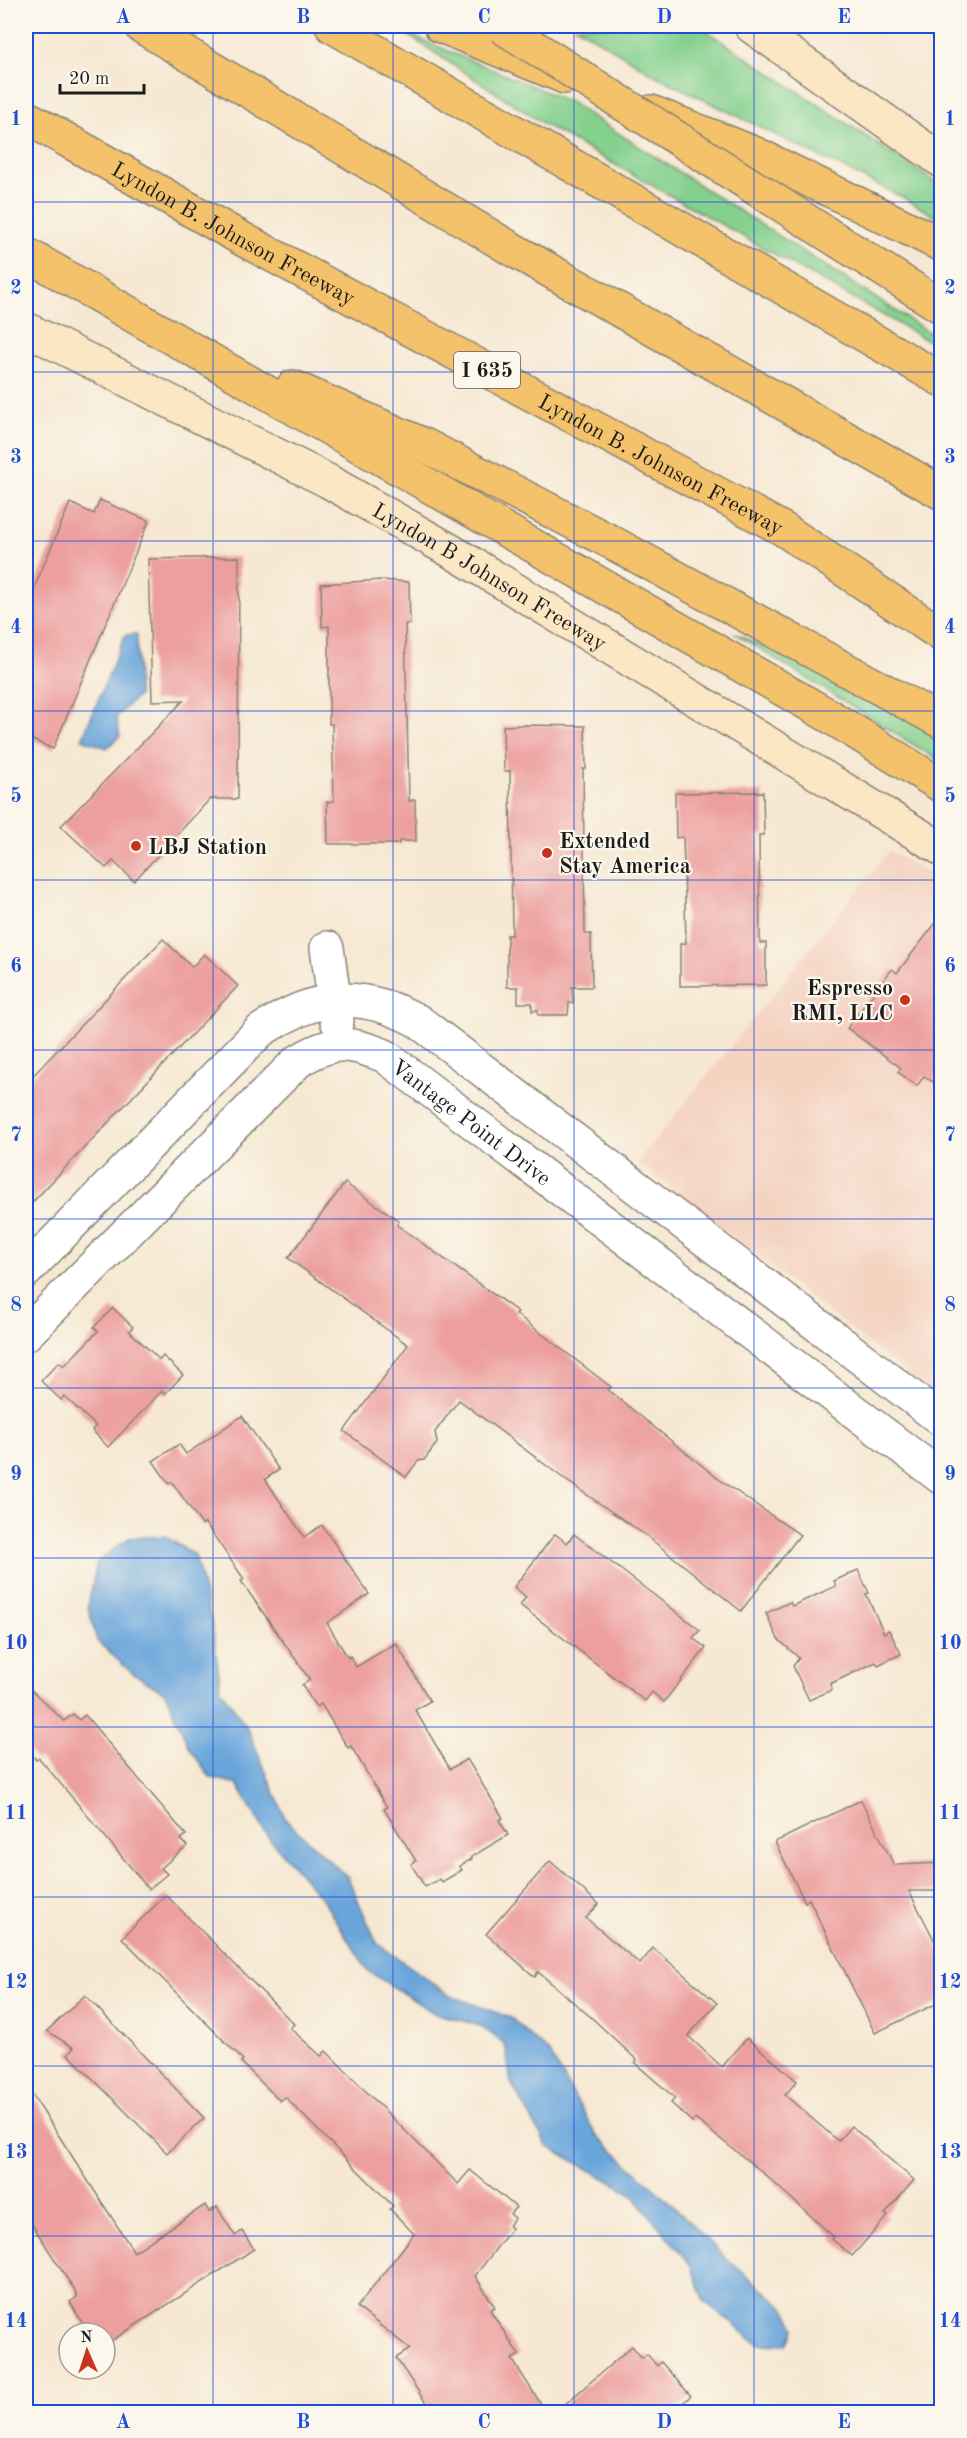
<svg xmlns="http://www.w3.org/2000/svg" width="967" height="2438" font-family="'Old Standard TT',serif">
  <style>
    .built { fill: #f4d3c1 }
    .green { fill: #84d08e; stroke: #507655; stroke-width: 1.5 }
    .water { fill: #6aa6db; stroke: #43617c; stroke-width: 1.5 }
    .building { fill: #ec9f9e }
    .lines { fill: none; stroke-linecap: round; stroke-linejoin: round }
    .tertiary-casing { stroke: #898277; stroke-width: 36 }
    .secondary-casing { stroke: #898277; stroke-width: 36 }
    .motorway-casing { stroke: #898277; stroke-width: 36 }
    .tertiary { stroke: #fff; stroke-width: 33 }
    .secondary { stroke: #fbe7c3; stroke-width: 33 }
    .motorway { stroke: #f4c26a; stroke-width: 33 }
    .motorway-bridge-casing { stroke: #898277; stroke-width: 36; stroke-linecap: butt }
    .motorway-bridge { stroke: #f4c26a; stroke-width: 33 }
    .grid { fill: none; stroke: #1d4ed8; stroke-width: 1.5; stroke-opacity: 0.55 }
    .poi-dot { fill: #c8321e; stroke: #fbf7ec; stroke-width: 2 }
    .labels { text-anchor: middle; stroke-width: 4.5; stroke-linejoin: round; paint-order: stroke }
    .shield { fill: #fbf7ec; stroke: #5f5e5a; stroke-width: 1.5 }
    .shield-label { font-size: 21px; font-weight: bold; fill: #1c1c1c }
    .street-label { font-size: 22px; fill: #1c1c1c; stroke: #fbf7ec }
    .poi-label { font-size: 22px; font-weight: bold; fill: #1c1c1c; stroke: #fbf7ec; text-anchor: start }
    .neatline { fill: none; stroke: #1d4ed8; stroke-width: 2 }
    .grid-label { font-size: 20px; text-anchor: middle; font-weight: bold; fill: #1d4ed8 }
  </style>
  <rect width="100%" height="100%" fill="#fbf7ec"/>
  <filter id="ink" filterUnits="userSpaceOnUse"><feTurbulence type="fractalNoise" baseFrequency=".0167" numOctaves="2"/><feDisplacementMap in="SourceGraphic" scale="12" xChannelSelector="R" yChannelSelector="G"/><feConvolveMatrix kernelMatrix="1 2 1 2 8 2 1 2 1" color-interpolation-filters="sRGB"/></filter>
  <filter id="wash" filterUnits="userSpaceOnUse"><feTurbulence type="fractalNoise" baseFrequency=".008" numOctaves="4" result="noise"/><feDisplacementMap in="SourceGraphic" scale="24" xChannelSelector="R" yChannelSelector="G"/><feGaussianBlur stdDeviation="1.35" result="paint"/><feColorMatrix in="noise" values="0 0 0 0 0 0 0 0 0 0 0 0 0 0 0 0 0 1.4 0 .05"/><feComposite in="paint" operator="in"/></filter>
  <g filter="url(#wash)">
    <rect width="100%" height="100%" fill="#f6e8d2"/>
    <polygon class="built" points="889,851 941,880 941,1400 637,1162"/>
    <g class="green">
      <polygon points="575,26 699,26 941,186 941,220 904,198 658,77"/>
      <polygon points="403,32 568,101 941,340 941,348 550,128"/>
      <polygon points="734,633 941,727 941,762"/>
    </g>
    <g class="water">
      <polygon points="137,634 138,696 116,717 120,736 107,748 82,739 125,635"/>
      <polygon points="164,1536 195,1555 212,1624 221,1690 247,1727 286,1820 348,1878 377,1943 451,1996 511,2018 550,2054 597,2136 661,2194 729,2261 784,2307 795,2327 787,2345 758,2344 705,2302 690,2264 631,2193 547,2146 511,2083 505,2044 480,2026 434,2013 368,1971 323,1900 268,1837 237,1784 210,1777 190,1749 165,1693 132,1673 97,1641 88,1607 97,1562 129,1538"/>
    </g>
    <g id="blocks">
      <g class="building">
        <polygon points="100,500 149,521 53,749 26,737 26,607 70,503 94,514"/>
        <polygon points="239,557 238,799 210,799 134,881 113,861 106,868 61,826 184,700 152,701 148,559"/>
        <polygon points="381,580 409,582 410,624 405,624 409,801 415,800 416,841 399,841 399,844 328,844 327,802 334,801 332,724 329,724 329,626 322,627 321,584"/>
        <polygon points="525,725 585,726 586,769 583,769 585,934 591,934 592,987 572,987 573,1003 569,1003 568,1015 538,1015 538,1010 532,1011 532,1003 518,1003 518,987 507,987 507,935 512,935 510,771 504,771 503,726"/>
        <polygon points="763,792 764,835 759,835 760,943 766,943 766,985 680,986 680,944 686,943 685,901 683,837 676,838 675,793"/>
        <polygon points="942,915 942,1069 933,1082 924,1076 917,1086 898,1072 901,1068 847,1028 892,969 897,973"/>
        <polygon points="163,939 192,967 204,954 238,986 26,1209 26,1083"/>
        <polygon points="345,1183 399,1221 397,1225 518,1312 516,1314 611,1387 608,1390 720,1480 800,1535 741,1611 648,1537 567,1481 459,1400 435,1432 437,1443 424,1460 418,1461 406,1477 344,1431 408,1345 288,1258"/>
        <polygon points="113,1308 133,1327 129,1331 160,1360 163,1356 183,1375 165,1394 162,1391 108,1447 92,1430 96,1426 64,1396 61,1400 41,1381 59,1362 64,1366 98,1331 94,1327"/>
        <polygon points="242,1416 279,1470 265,1479 304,1537 322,1525 369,1594 327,1623 348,1658 350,1656 356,1667 396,1643 430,1701 415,1710 450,1769 467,1759 503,1818 499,1820 508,1835 471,1857 472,1859 459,1866 462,1870 442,1882 440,1879 425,1887 411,1864 416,1861 384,1809 387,1807 351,1746 348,1748 321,1704 316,1707 302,1685 310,1680 241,1581 244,1579 205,1523 202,1525 172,1482 169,1484 153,1461 179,1444 186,1454"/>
        <polygon points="555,1534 567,1543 574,1534 700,1630 693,1638 706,1648 664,1702 652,1692 645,1701 520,1605 526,1597 514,1587"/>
        <polygon points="858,1570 869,1593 866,1594 884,1633 889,1630 901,1654 878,1665 876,1662 830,1684 832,1690 809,1700 793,1666 799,1658 778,1639 766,1613 790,1602 792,1606 836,1586 834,1581"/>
        <polygon points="26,1685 64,1721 73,1714 79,1720 85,1715 186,1835 181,1839 187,1846 161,1868 167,1874 149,1889 39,1758 36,1760 26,1747"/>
        <polygon points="861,1800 894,1865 942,1863 942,1891 909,1891 942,1955 942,2001 875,2033 809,1899 805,1902 775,1842"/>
        <polygon points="550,1861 599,1904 586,1918 640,1964 653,1948 717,2003 688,2036 722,2067 747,2038 797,2081 785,2095 838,2141 851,2126 914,2180 885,2214 888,2216 852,2256 832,2239 834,2237 761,2171 695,2119 692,2122 671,2103 675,2098 635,2063 637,2060 593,2019 538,1972 535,1977 486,1934"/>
        <polygon points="166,1895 294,2024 290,2028 321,2056 326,2051 458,2184 470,2170 516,2207 510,2214 515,2218 509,2226 512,2228 475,2276 495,2307 490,2310 519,2355 512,2359 546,2412 432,2412 396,2358 410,2349 357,2307 414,2234 390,2209 393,2206 285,2097 280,2101 241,2062 243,2060 122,1938"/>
        <polygon points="85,1995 204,2118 167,2153 68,2054 74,2048 47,2031"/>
        <polygon points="26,2085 134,2252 205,2205 209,2212 217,2207 235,2236 242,2231 254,2249 105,2345 105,2333 88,2333 70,2302 77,2297 75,2291 26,2215"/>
        <polygon points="632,2346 642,2358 647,2354 657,2366 661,2362 691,2396 672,2412 556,2412"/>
      </g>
    </g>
  </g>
  <g filter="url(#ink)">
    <use href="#blocks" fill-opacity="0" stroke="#898277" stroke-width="1.5"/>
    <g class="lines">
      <g class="tertiary-casing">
        <g id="tertiary">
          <polyline points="327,948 337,1021"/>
          <path d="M26,1271l234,-240c54,-36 99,-42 158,-10l524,399"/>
          <path id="s1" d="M26,1334l271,-272c34,-22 51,-21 88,-6l557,422"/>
        </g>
      </g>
      <g class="secondary-casing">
        <g id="secondary">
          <polyline points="751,26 942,161"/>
          <path id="s2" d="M26,329l302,152 123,70 491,298"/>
        </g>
      </g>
      <g class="motorway-casing">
        <g id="motorway">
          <polyline points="141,26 510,248 942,493"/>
          <polyline points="332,26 942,380"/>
          <polyline points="441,26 565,77"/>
          <polyline points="651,112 756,154 942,245"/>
          <path id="s3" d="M26,117l220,124 537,288 159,106"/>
          <polyline points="26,254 831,717 942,786"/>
          <polyline points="293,387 426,446 611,542 942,722"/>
        </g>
      </g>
      <use href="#tertiary" class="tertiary"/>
      <use href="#secondary" class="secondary"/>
      <use href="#motorway" class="motorway"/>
      <g class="motorway-bridge-casing">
        <polyline id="motorway-bridge" points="501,26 942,307"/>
      </g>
      <use href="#motorway-bridge" class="motorway-bridge"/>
    </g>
  </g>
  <path class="grid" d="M213,26v2386M393,26v2386M574,26v2386M754,26v2386M26,202h916M26,372h916M26,541h916M26,711h916M26,880h916M26,1050h916M26,1219h916M26,1388h916M26,1558h916M26,1727h916M26,1897h916M26,2066h916M26,2236h916"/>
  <g class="poi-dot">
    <circle cx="136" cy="846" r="6"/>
    <circle cx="547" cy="853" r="6"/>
    <circle cx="905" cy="1000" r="6"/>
  </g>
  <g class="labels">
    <rect class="shield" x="454" y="352" width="66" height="36" rx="4.5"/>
    <g class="shield-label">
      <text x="487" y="377">I 635</text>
    </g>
    <g class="street-label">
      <text dy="8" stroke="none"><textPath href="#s3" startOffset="238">Lyndon B. Johnson Freeway</textPath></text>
      <text dy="8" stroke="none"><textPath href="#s3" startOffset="724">Lyndon B. Johnson Freeway</textPath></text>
      <text dy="8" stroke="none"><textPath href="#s2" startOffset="526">Lyndon B Johnson Freeway</textPath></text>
      <text dy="8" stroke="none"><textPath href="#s1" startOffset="586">Vantage Point Drive</textPath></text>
    </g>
    <g class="poi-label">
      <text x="559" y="848">Extended<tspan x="559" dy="25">Stay America</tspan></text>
      <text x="148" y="854">LBJ Station</text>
      <text x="893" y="995" text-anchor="end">Espresso<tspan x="893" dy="25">RMI, LLC</tspan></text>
    </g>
  </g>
  <rect width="967" height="2438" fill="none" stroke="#fbf7ec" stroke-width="66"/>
  <g transform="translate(87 2351) rotate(357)"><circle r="28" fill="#fbf7ec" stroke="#a29f99" stroke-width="1.5"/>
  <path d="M0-4.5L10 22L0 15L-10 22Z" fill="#c8321e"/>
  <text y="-9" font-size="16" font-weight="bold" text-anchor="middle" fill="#1c1c1c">N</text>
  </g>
  <path d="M60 84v9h84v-9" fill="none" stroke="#1c1c1c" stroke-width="3"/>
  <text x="69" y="84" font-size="18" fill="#1c1c1c" stroke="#fbf7ec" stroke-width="4.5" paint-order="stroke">20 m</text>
  <rect x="33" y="33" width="901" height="2372" class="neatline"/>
  <g class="grid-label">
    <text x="123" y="23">A</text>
    <text x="303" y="23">B</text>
    <text x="484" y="23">C</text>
    <text x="664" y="23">D</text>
    <text x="844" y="23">E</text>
    <text x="16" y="125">1</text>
    <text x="950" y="125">1</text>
    <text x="16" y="294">2</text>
    <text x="950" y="294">2</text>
    <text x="16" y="463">3</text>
    <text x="950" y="463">3</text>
    <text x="16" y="633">4</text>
    <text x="950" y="633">4</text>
    <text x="16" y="802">5</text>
    <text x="950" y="802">5</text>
    <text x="16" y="972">6</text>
    <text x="950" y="972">6</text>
    <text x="16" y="1141">7</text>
    <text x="950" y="1141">7</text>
    <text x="16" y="1311">8</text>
    <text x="950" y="1311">8</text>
    <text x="16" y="1480">9</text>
    <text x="950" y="1480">9</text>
    <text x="16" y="1649">10</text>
    <text x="950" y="1649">10</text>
    <text x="16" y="1819">11</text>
    <text x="950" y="1819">11</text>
    <text x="16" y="1988">12</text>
    <text x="950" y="1988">12</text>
    <text x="16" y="2158">13</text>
    <text x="950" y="2158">13</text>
    <text x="16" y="2327">14</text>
    <text x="950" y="2327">14</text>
    <text x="123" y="2428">A</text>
    <text x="303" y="2428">B</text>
    <text x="484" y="2428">C</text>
    <text x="664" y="2428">D</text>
    <text x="844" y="2428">E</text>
  </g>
</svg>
